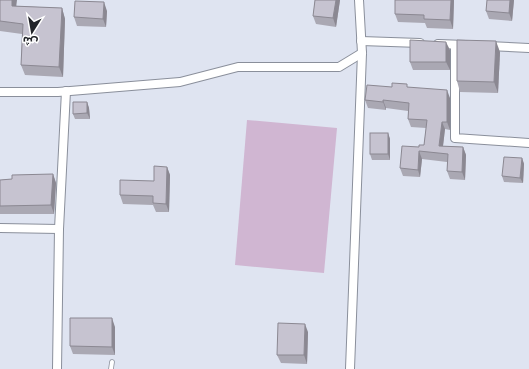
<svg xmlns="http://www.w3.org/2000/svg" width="529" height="369" font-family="Quicksand,'Noto Sans Arabic',sans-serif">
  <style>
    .green { fill: #d0b6d2 }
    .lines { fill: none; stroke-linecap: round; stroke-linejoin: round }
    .lane-casing { stroke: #8a8f9b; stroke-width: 5.5 }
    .street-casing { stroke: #8a8f9b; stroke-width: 10 }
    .lane { stroke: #fff; stroke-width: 4 }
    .street { stroke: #fff; stroke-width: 8 }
    .wall { fill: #aaa8b3 }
    .shaded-wall { fill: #8b8892 }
    .building { fill: #c6c3d0; stroke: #8b8892 }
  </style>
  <rect width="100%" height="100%" fill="#dfe4f1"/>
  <polygon class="green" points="247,120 337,128 324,273 235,265"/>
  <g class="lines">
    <g class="lane-casing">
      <polyline id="lane" points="111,369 112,362"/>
    </g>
    <g class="street-casing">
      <g id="street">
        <polyline points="361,41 420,43"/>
        <polyline points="438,44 466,45"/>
        <polyline points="455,45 455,138 529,143"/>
        <polyline points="488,46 529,48"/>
        <polyline points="0,92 58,92 180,82 238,67 339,67 362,53"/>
        <polyline points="0,228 59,229"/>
        <polyline points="57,369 59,229 66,91"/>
        <polyline points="350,369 362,53 359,0"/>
      </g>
    </g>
    <use href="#lane" class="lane"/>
    <use href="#street" class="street"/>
  </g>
  <g class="wall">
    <polygon points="0,0 17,6 62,8 65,19 63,77 25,75 21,65 22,34 0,31"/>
    <polygon points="315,0 340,0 336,27 316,24 313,16"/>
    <polygon points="395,0 454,0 453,29 427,28 425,23 398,22 395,14"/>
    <polygon points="487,0 514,0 512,21 489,19 486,11"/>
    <polygon points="107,11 106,27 77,26 74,17"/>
    <polygon points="450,50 450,70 413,70 410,62"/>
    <polygon points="500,52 498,93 460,92 457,81"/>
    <polygon points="392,87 408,87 450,98 450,130 445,129 443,146 463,147 466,155 465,180 450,179 447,171 447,162 422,159 420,177 403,176 400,168 419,147 424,145 426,128 411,127 408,119 408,111 386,108 386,110 368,108 365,100"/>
    <polygon points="87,102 89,108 90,119 75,119 73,114"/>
    <polygon points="388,133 390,139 390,160 372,160 370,154"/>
    <polygon points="522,158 524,164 523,183 504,182 502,176"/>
    <polygon points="167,167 170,175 169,212 156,212 153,205 123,204 120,195 154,181"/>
    <polygon points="53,174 56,183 54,214 0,214 0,180 12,179"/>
    <polygon points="115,327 115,355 73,354 70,346"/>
    <polygon points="308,332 307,364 281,363 277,355"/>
  </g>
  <g class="shaded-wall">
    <polygon points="12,0 17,0 15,16 12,6"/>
    <polygon points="336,0 340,0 336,27 333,18"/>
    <polygon points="451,0 454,0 453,29 450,20"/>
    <polygon points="510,0 514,0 512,21 509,13"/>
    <polygon points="104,2 107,11 106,27 103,19"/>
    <polygon points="62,8 65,19 63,77 59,67"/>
    <polygon points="496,41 500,52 498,93 494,82"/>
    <polygon points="446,42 450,50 450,70 446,62"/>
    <polygon points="447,90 450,98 450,130 447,122"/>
    <polygon points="383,100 386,108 386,110 383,102"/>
    <polygon points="87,102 89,108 90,119 87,113"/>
    <polygon points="442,122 445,129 442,154 439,146"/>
    <polygon points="388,133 390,139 390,160 388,154"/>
    <polygon points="463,147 466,155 465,180 462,172"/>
    <polygon points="419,151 422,159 420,177 418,170"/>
    <polygon points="522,158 524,164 523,183 520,178"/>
    <polygon points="167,167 170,175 169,212 166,204"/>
    <polygon points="53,174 56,183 54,214 51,205"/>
    <polygon points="112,318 115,327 115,355 112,347"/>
    <polygon points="305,324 308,332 307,364 304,355"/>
  </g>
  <g class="building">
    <polygon points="0,0 12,0 12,6 62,8 59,67 21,65 23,24 0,21"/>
    <polygon points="315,0 336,0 333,18 313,16"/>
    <polygon points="395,0 451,0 450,20 424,19 424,15 395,14"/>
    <polygon points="487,0 510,0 509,13 486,11"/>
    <polygon points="75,1 104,2 103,19 74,17"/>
    <polygon points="410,40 446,42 446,62 410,62"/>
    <polygon points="457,40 496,41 494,82 457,81"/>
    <polygon points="392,83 407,84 407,87 447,90 447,122 442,122 439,146 463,147 462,172 447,171 448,154 419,151 418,170 400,168 402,146 419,147 419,145 424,145 427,120 408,119 409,103 383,100 383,102 365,100 367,85 392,87"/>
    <polygon points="73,102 87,102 87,113 73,114"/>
    <rect x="370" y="133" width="18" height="21"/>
    <polygon points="504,157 522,158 520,178 502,176"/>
    <polygon points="154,166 167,167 166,204 153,203 153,196 120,195 120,180 154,181"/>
    <polygon points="53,174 51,205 0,206 0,180 12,179 12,175"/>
    <polygon points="70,318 112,318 112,347 70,346"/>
    <polygon points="278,323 305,324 304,355 277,355"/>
  </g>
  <g transform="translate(32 32) rotate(191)" stroke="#ffffff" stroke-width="3" paint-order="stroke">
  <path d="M0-3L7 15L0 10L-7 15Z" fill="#222429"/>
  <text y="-6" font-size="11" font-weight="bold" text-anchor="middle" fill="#222429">ش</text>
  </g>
</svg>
